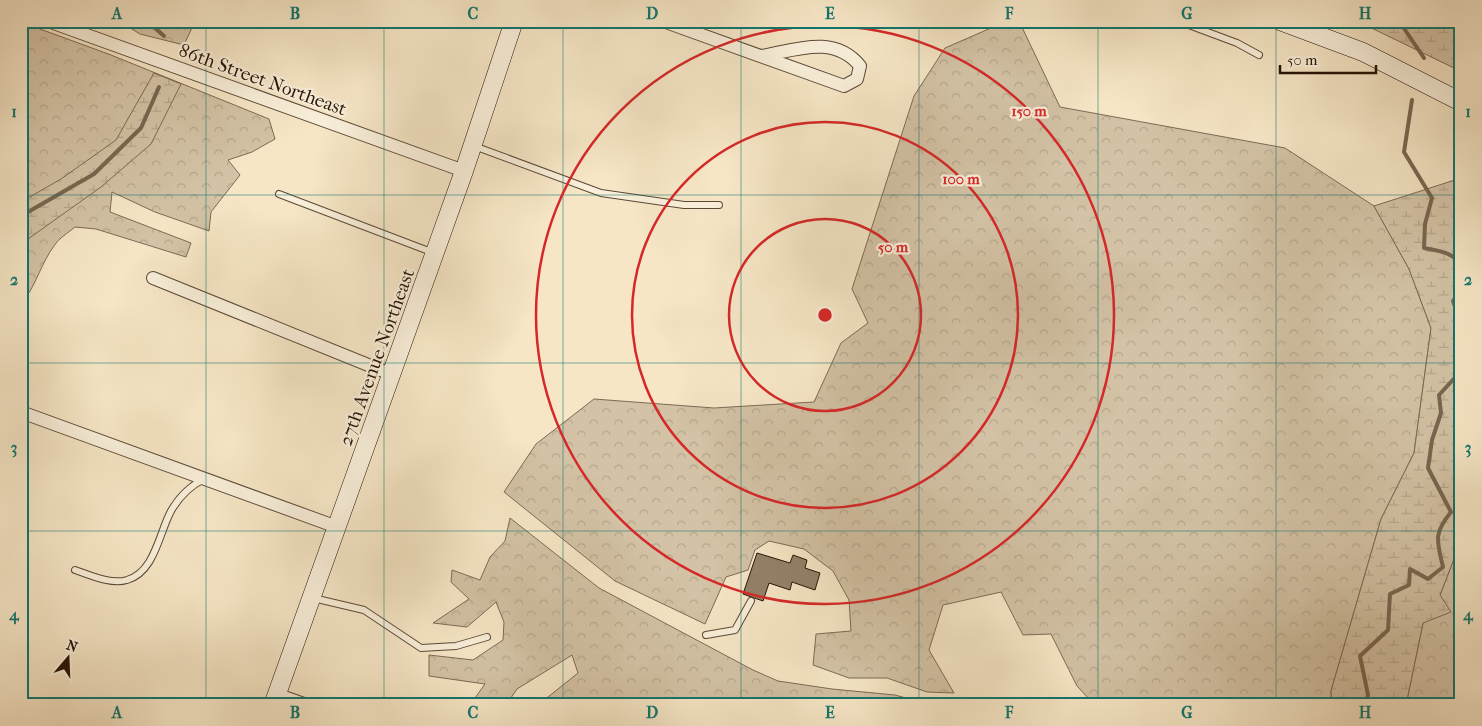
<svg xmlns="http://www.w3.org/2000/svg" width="1482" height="726" font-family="'IM FELL French Canon',serif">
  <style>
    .forest { fill: url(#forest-crowns); stroke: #7d6a55 }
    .wetland { fill: url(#wetland-marsh); stroke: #7d6a55 }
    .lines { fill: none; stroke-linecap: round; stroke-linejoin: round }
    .stream { stroke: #796651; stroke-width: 4 }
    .building { fill: #938169; stroke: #271305 }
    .lane-casing { stroke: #5b4835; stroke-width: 8 }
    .street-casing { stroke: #5b4835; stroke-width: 14 }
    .secondary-casing { stroke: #271305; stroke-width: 19 }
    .lane { stroke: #f9efda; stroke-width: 6 }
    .street { stroke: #f9efda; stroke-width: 12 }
    .secondary { stroke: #f9efda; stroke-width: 18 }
    .grid { fill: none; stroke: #0f766e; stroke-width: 1; stroke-opacity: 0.55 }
    .ring { fill: none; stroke: #d62828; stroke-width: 2.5 }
    .labels { text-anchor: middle; stroke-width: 4.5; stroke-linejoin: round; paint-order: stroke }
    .street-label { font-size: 19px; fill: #271305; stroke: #f9efda }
    .centre { fill: #d62828; stroke: #f9efda; stroke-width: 2.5 }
    .ring-label { font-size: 15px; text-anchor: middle; font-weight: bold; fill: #d62828; stroke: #f9efda; stroke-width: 4.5; stroke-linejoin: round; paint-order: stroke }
    .neatline { fill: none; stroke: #0f766e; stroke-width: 2 }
    .grid-label { font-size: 16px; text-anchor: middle; font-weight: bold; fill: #0f766e }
  </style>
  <defs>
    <pattern id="forest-crowns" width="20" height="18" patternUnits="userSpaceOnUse" patternTransform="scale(1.25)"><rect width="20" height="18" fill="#d3c2a5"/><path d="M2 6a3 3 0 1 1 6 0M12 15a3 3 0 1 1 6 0" fill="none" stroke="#b5a68d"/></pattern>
    <pattern id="wetland-marsh" width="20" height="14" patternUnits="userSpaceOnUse" patternTransform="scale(1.25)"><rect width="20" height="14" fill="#d3c2a5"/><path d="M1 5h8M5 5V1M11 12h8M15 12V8" fill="none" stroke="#b5a68d"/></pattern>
  </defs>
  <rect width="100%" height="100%" fill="#f6e6c6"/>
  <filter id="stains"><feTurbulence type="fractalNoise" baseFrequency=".004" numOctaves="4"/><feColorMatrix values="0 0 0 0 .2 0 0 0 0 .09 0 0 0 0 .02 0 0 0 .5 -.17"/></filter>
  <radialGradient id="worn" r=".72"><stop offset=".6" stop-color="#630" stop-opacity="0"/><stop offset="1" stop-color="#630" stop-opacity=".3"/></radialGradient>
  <g class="forest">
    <polygon points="119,21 195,21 184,45 140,34"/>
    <polygon points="1007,21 1019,21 1060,107 1285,148 1374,206 1409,269 1431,328 1414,453 1381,519 1331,691 1332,705 1087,705 1091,701 1077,686 1051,634 1023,635 1001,592 943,605 929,650 954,693 927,692 887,678 849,678 813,665 816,634 851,631 849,600 833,571 804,549 769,541 755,550 748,570 726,577 705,624 615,581 504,492 536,444 594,399 714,408 814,402 841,343 868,323 852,289 914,96 945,48"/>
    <path d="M21,22l90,33 158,64 6,20 -23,13 -24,8 12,15 -29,37 -2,19 -54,-19 -43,-20 -2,20 81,31 -5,14 -90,-28 -21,-2c-7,6 -16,11 -21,19 -12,16 -17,36 -29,53l-4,-2z"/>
    <polygon points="510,518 599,588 753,670 778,681 832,689 895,695 932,705 549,705 543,701 578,673 572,655 517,689 506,705 470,705 485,684 429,676 429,655 473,660 503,640 504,622 496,602 467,627 433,623 469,599 451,582 452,570 480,580 490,557 505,541"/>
    <polygon points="1461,523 1461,705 1406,705 1423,623 1440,595 1454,559"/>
  </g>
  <g class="wetland">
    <polygon points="1357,21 1461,21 1461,55 1456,69"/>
    <polygon points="154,73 181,84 151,144 101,187 21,244 21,202 61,179 116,140"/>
    <polygon points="1461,178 1461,197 1455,230 1461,241 1461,523 1454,559 1440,595 1451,612 1423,623 1406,705 1332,705 1331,691 1381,519 1414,453 1431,328 1409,269 1374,206"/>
  </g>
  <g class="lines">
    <g class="stream">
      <polyline points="147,21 164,36"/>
      <polyline points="1399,21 1424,58"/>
      <path d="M1412,100l-8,52 28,46 -7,26 -1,24c15,3 30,4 37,18"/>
      <polyline points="21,216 94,174 141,128 159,87"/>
      <polyline points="1461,291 1453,301 1461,321 1455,331 1458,338 1461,337"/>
      <path d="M1365,705l3,-10 -8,-39 28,-26 2,-36 19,-9 1,-16 18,10 15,-12c-6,-26 -10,-33 8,-55l-23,-44 4,-28 9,-27 -2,-18 22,-24"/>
    </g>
  </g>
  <polygon class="building" points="757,553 790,563 793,555 807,560 805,568 820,573 815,590 792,582 790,590 769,583 763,601 743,594"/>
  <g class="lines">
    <g class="lane-casing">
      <g id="lane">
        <polyline points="1178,21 1237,43 1259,55"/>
        <polyline points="474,146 601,193 684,205 719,205"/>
        <polyline points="279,194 434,253"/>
        <path d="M75,570c15,5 36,15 52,10 28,-8 32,-47 44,-69 8,-14 19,-25 33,-32"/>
        <polyline points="313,598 364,610 421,648 456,646 487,637"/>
        <polyline points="706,635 735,630 751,601"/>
        <polyline points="279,692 316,705"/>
      </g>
    </g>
    <g class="street-casing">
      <g id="street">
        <polyline points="48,21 464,171"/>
        <path d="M663,21l181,65 13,-7 3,-13c-26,-32 -64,-16 -98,-10"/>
        <polyline points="153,278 393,375"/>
        <polyline points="21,412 337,527"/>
      </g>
    </g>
    <g class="secondary-casing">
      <g id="secondary">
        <polyline points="1280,21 1363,52 1461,102"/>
        <polyline points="273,705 464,171 514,21"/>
      </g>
    </g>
    <use href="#lane" class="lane"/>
    <use href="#street" class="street"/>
    <use href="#secondary" class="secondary"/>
  </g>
  <path class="grid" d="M206,21v684M384,21v684M563,21v684M741,21v684M919,21v684M1098,21v684M1276,21v684M21,195h1440M21,363h1440M21,531h1440"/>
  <g class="ring">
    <circle cx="825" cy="315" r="96"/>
    <circle cx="825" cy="315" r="193"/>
    <circle cx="825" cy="315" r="289"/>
  </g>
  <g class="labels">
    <g class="street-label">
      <text transform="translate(263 79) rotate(20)" y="7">86th Street Northeast</text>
      <text transform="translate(376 357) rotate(-70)" y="7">27th Avenue Northeast</text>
    </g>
  </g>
  <circle cx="825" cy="315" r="8" class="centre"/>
  <g class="ring-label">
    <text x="1029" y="116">150 m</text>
    <text x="961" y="184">100 m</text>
    <text x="893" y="252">50 m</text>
  </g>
  <rect width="1482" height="726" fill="none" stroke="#f6e6c6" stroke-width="55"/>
  <g transform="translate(68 658) rotate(19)" stroke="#f9efda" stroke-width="4" paint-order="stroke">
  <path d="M0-4L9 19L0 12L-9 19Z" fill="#271305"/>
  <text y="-8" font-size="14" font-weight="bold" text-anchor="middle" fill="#271305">N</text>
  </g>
  <path d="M1280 65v8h96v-8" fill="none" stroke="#271305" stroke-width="2.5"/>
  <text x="1287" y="65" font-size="15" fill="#271305" stroke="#f9efda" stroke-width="4" paint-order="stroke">50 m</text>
  <rect x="28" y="28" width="1426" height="670" class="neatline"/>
  <g class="grid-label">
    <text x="117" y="19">A</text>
    <text x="295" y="19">B</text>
    <text x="473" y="19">C</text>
    <text x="652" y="19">D</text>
    <text x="830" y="19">E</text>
    <text x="1009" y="19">F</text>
    <text x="1187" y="19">G</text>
    <text x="1365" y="19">H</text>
    <text x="14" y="117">1</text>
    <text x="1468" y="117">1</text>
    <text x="14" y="285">2</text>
    <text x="1468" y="285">2</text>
    <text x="14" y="453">3</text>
    <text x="1468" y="453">3</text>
    <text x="14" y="620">4</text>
    <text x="1468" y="620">4</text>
    <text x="117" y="718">A</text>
    <text x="295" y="718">B</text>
    <text x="473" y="718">C</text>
    <text x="652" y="718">D</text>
    <text x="830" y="718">E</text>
    <text x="1009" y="718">F</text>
    <text x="1187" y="718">G</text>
    <text x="1365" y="718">H</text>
  </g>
  <rect width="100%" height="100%" filter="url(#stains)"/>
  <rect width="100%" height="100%" fill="url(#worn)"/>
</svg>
